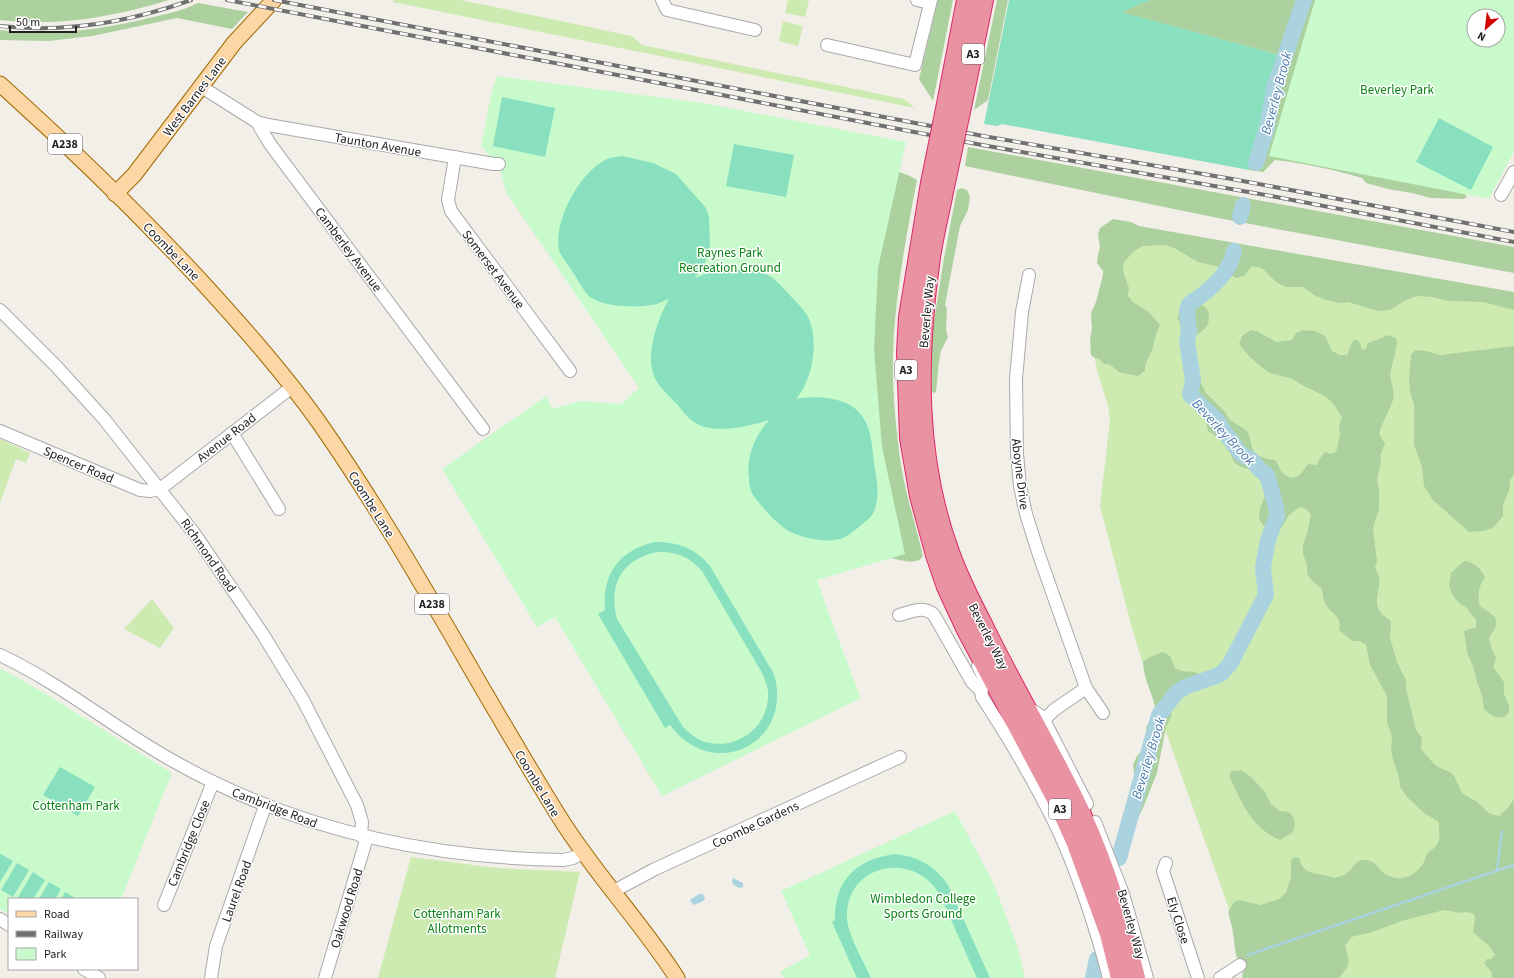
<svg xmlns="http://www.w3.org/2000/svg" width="1514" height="978" font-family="'Source Sans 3',sans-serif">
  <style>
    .grass { fill: #cdebb0 }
    .forest { fill: #add19e }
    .park { fill: #c8facc; fill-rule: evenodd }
    .pitch { fill: #88e0be; fill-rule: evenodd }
    .water { fill: #aad3df }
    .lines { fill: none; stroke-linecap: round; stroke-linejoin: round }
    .stream { stroke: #aad3df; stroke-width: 2.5 }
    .river { stroke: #aad3df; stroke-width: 16 }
    .minor-casing { stroke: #a9a9a9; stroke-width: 14 }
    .major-casing { stroke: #a06b00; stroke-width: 17 }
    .highway-casing { stroke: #dc2a67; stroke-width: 20 }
    .minor { stroke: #fff; stroke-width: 12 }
    .major { stroke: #fcd6a4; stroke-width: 15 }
    .highway { stroke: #e892a2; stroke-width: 18 }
    .rail-casing { stroke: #707070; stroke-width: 4 }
    .rail { stroke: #fff; stroke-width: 2.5; stroke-dasharray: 8; stroke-linecap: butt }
    .highway-bridge-casing { stroke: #dc2a67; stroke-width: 20; stroke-linecap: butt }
    .highway-bridge { stroke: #e892a2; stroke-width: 18 }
    .labels { text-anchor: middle; stroke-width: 3; stroke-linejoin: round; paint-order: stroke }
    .shield { fill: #fff; stroke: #646464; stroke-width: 1 }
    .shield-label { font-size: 12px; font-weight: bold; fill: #222 }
    .park-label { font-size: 13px; fill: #0c8416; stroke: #fff }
    .street-label { font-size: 13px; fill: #222; stroke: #fff }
    .water-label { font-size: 14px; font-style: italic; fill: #4a7aab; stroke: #fff }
  </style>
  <rect width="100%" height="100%" fill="#f2efe9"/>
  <g class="grass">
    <polygon points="394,0 461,0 632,36 642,45 904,99 915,108 393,2"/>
    <polygon points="788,0 809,0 805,17 785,13"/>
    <polygon points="783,21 803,26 798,46 779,41"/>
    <polygon points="1125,224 1514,295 1514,978 1249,978 1227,903 1151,690 1133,632 1100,506 1110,420 1108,406 1097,370 1092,343"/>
    <polygon points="0,439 30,453 26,463 16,459 0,503"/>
    <polygon points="152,599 174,628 160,648 124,629"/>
    <polygon points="411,857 497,868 580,872 555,978 378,978"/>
  </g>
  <g class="forest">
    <path d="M0,0h169c-55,17 -112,27 -169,20z"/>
    <polygon points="938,0 953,0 933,101 919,79"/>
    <polygon points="997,0 1008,0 988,100 974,110"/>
    <path d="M1151,0h168l148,197 -4,2 -32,-1 -19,-5 -24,-4 -22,-6 -4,-5c-28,-8 -57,-15 -87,-18l-12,12 -14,-2 30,-115 -159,-43z"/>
    <path d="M198,3l50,9 -16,17 -55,-11 -85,18 -44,5 -48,-1v-10c50,6 100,0 149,-12 17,-4 33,-7 49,-15z"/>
    <polygon points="968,147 1514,247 1514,273 1218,218 965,166"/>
    <path d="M897,171l13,5 7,4c-11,57 -22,116 -24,174 -1,37 3,75 8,111 5,31 15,61 22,91 -6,10 -22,4 -32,2l-68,-287z"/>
    <polygon points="962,188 967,190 970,197 968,210 960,226 945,305 947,309 946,330 948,337 941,351 939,362 936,392 933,393 931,389 932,333 944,258 957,190"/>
    <path d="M1113,219l18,3 8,4 375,66v18l-31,-8 -34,-1 -17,-4 -15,-1 -13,5 -14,9 -12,1 -30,-9 -8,1 -14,-3 -12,-5 -11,-8h-17l-10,-5 -14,-14 -10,-2 -8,10 -8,2 -17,-11 -21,-5 -24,-14 -9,-3 -22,1 -9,5 -10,11 -1,9 6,17 -1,8 5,6 16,10 11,13c-4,7 -5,14 -7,22 -3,9 -8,14 -8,24l-7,5c-5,-1 -11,-2 -17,-3 -6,-3 -9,-10 -17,-9l-5,-5 -6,-2 -2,-2 -1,-16 2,-10 -1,-16 5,-11 7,-27v-4l-6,-8 1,-9 2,-6 -2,-14 2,-6z"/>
    <path d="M1189,300l10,2 9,8c2,12 1,17 -10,24 -11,-2 -16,-5 -21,-16l3,-8z"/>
    <path d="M1251,330l6,1 19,11 16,-2 4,-7 7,-3 12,1 10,5 7,15 8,4h7l5,-13 4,-3 4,4 2,7 4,-1 1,-5c6,-4 13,-4 19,-9 4,1 10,2 11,5 1,3 -5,26 -6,30 -3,9 5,20 2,30 -4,12 -11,22 -14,34l6,10 -5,12 1,5 -4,20 2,8v20l-6,19 4,33 -2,7c11,15 -3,28 4,42 3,5 8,8 12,11l-1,17 7,24 9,18v8l10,42 6,8 -1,11 14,16 7,4 8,3 4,4 8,17 15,9 13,12 9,2 9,-8 6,-9v179h-22v-5l-8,-10 3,-4h4l4,-4 -5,-8 -17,-15 2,-13 -1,-5 -7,-2 -6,1 -17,-3 -39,10 -36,13 -18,4 -6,9c2,7 6,16 1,23 -3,4 -5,5 -6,9h-98l1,-8 -7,-15 -4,-28 -4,-15 6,-10 5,-2 21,5 19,-6 7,-6 5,-16v-17l4,-3 4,1c2,3 2,6 4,9 7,9 21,6 31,11 3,-1 9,-2 12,-4 7,-5 8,-14 19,-14 13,1 12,10 22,15 13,7 27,2 35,-10 3,-3 3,-8 5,-11 3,-4 9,-6 11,-11 3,-6 0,-14 1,-21l-15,-9 -16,-15 -8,-11 -1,-10 -6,-17 -2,-11 1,-12 -5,-15v-26l-17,-31 -4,-20 -6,-4h-8l-13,-11c3,-15 -7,-15 -13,-25 -3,-4 -3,-11 -4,-16l-10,-8 -5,-7v-9l-4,-11v-9l5,-15 3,-16 -5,-5 -6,-2 -11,8 -8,13 -5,3c-35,-11 -4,-31 -10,-49 -5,-14 -22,-11 -31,-19 -4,-4 -4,-12 -7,-17 -4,-6 -14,-11 -20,-15l-4,-20c-4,-4 -13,-7 -15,-10 -4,-5 -1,-11 -2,-16 -2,-11 -10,-21 5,-26l3,2 2,14 9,18 20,20 4,7 16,10 3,5 3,13 3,6 12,5 8,1c3,3 4,8 6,11 13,14 20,4 27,-7l9,1 3,-7 5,-6 6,2 5,-2 4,-17 -1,-10 3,-7c-12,-24 -19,-22 -40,-33 -4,-2 -8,-6 -13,-7 -7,-2 -14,-3 -21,-6 -10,-7 -22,-18 -29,-28l3,-8z"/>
    <polygon points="1514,346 1514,475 1510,480 1509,491 1503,504 1503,516 1494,527 1484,531 1469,532 1433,500 1424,486 1422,467 1414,445 1414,404 1410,392 1409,379 1411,355 1415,350 1426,351 1440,355"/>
    <path d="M1464,561c9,0 18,8 21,17 -7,8 -7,17 -6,27 5,5 19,10 17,18 0,6 -5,10 -7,15l2,9 5,11 -3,9 11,15v12l5,12v6c-7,11 -18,4 -25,-3l-2,-14 -5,-13 -4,-16 -6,-13 -3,-22 12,-4v-7l-10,-13 -7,-4 -6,-7 -4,-10 2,-13z"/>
    <path d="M1162,652c11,3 9,8 13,16 12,8 21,-3 28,13l-5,6 -15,7 -12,11 -1,5 2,5 -6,12 -9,46 -14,35 -8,15 -14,36 -3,-6 19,-73 -3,-8 -1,-7 4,-9 7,-7 4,-12 -2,-9 2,-5 8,-8c-1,-19 -13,-35 -13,-53l5,-4z"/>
    <path d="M1241,770l10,7 14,15 6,12 8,7 10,1c7,7 7,13 3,21l-12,7c-28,-11 -39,-39 -51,-64l2,-5z"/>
  </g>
  <g class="park">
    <path d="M1315,0h199v152l-25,47 -220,-43zM1474,16h24v24h-24z"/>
    <polygon points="497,76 703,103 906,142 878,268 874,349 882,447 905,554 817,580 839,641 861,698 662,796 555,617 537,627 442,469 546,396 552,409 580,401 621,404 639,388 506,192 498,162 490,157 481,146 492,90"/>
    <path d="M0,668c59,32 115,70 172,105l-51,126h-112v16l-9,-6z"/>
    <polygon points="955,811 993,882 1017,945 1025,978 784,978 780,972 810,955 781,891"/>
  </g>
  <g class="pitch">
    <polygon points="1009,0 1151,0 1121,12 1279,55 1249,170 1002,124 997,126 984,124"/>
    <polygon points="502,97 555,108 545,157 493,146"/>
    <polygon points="1439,118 1493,147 1471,190 1416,162"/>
    <polygon points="734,144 794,155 786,197 726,186"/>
    <path d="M622,156l31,7 23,11 30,34 3,9 1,30 -5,16 -10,15c20,-9 50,-13 71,-4 9,4 15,12 21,18 6,7 15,15 20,23 13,23 6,65 -11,84 21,-4 56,-2 68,20 8,13 8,29 10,44 2,16 7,31 0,48 -2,6 -8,10 -14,15 -5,4 -11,9 -17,12 -15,6 -43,0 -56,-8 -9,-5 -30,-28 -35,-37 -2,-4 -3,-10 -3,-15 -3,-22 6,-42 20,-58 -20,6 -43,12 -64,7 -13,-3 -20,-13 -28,-23 -8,-8 -19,-18 -23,-28 -9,-22 4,-58 15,-77 -6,2 -11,5 -17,6 -17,3 -54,2 -65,-11 -6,-7 -10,-16 -15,-23 -4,-7 -11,-14 -13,-21 -6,-29 22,-82 51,-92 3,-1 8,-1 12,-2z"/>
    <path d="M655,542c23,0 40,6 55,24l64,108c20,70 -61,109 -104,51l-5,3 -67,-114 7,-4c-3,-37 15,-60 50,-68zM657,552c19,-1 33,5 45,19l59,100c3,6 6,13 7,20 3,38 -37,64 -70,48 -6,-3 -10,-8 -15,-12l-66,-108c-9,-34 5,-60 40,-67z"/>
    <polygon points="60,767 95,787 78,816 43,795"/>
    <polygon points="0,854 1,854 13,861 0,882"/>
    <path d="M895,854c23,2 40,12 53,31l42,93h-13l-37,-83c-26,-46 -96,-31 -93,24 1,16 17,43 24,59h-14l-25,-56 3,-2c-1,-40 22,-61 60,-66z"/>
    <polygon points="17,863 29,870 13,897 1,890"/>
    <polygon points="33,872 45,880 33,899 17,899"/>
    <polygon points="49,882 61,889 55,899 39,899"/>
    <polygon points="65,892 77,899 61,899"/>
  </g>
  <g class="water">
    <path d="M733,878l10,5v4c-4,2 -9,-1 -11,-5z"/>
    <polygon points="699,894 703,894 705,899 702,902 693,905 690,900"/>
  </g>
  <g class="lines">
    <g class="stream">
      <polyline points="1497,870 1502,831"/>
      <polyline points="1248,955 1514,865"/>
    </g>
    <g class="river">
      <polyline points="1256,163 1267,127 1274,88 1304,0"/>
      <polyline points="1240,217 1243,205"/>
      <path d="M1119,858l40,-143 18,-23 8,-5 31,-11 6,-3 8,-9 36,-69 -3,-26 1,-8 4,-21 9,-24 -1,-9 -9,-32 -8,-6 -7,-9 -11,-6 -18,-24 -6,-10 -27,-25 3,-15 -6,-38 2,-11 -2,-20 2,-7c19,-12 41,-30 45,-53"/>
      <polyline points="1093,978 1097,959"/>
    </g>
    <g class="minor-casing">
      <g id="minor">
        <polyline points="662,0 667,10 755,30"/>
        <polyline points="917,0 930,3"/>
        <polyline points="827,45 915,65 931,0"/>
        <polyline points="200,86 257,122 270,144 483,429"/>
        <polyline points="257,122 268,125 494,164 499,164"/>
        <polyline points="455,157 448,200 451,211 570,371"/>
        <polyline points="1501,195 1514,172"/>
        <polyline points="1029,275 1022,312 1016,379 1017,454 1020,486 1026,514 1039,555 1086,688 1103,713"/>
        <polyline points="0,310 56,366 104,419 194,533 262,633 303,700 357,805 362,822 361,836"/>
        <polyline points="0,431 140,490 150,491 160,489 292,387"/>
        <polyline points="232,433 279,509"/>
        <path d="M899,615c13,-3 24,-10 35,0l38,67 9,9"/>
        <path d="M0,655c62,29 115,74 175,107 119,67 253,96 388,98l10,-2 9,-5"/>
        <path d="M978,666c2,4 5,9 5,13 1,7 -3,12 -1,18 28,43 55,88 77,135 21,47 37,96 50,146"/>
        <polyline points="1029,708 1041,716 1044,720 1087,804"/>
        <polyline points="1044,720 1054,710 1086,688"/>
        <polyline points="1095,822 1123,894 1147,978"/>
        <polyline points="1166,863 1163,871 1198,978"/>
        <polyline points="612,892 655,869 900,757"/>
        <polyline points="164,905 213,782"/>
        <polyline points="0,919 9,925"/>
        <polyline points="84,969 99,978"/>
        <polyline points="211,978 216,946 265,806"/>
        <polyline points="325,978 367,837"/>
        <polyline points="1220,978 1240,965"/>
      </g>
    </g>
    <g class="major-casing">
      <g id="major">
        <path d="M0,84c70,63 138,129 202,198 41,45 81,90 116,139 89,127 160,266 242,397 35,56 81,104 117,160"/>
        <polyline points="115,194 134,175 234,43 274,0"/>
      </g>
    </g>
    <g class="highway-casing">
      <g id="highway">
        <polyline points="946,104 966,0"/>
        <polyline points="962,107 984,0"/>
        <polyline points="930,183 908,317 906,352 909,438 919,496 935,555 946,587 966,630 1057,801 1075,841 1109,934 1120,978"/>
        <path d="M945,187c-5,26 -12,52 -15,78 -13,95 -14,195 20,287 9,25 21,49 33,72 28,58 61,114 90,172 29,57 48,119 63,182"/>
      </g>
    </g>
    <use href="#minor" class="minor"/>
    <use href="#major" class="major"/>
    <use href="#highway" class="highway"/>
    <g class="rail-casing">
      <g id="rail">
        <polyline points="227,0 982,145 1271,196 1514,242"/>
        <polyline points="274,0 983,136 1232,179 1514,232"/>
        <path d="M0,26c65,7 130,-4 191,-26"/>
      </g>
    </g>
    <use href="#rail" class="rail"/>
    <g class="highway-bridge-casing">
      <g id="highway-bridge">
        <polyline points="930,183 946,104"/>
        <polyline points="945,187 962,107"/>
      </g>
    </g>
    <use href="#highway-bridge" class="highway-bridge"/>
  </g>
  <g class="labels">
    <g class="shield">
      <rect x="962" y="44" width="22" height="20" rx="3"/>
      <rect x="48" y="134" width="34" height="20" rx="3"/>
      <rect x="895" y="360" width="22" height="20" rx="3"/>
      <rect x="415" y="594" width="34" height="20" rx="3"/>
      <rect x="1049" y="799" width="22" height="20" rx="3"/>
    </g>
    <g class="shield-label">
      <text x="973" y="58">A3</text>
      <text x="65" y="148">A238</text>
      <text x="906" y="374">A3</text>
      <text x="432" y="608">A238</text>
      <text x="1060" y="813">A3</text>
    </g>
    <g class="park-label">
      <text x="1397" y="94">Beverley Park</text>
      <text x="730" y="257">Raynes Park<tspan x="730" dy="15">Recreation Ground</tspan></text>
      <text x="76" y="810">Cottenham Park</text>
      <text x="923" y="903">Wimbledon College<tspan x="923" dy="15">Sports Ground</tspan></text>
      <text x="457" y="918">Cottenham Park<tspan x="457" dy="15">Allotments</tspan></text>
    </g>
    <g class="street-label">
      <text transform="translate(194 96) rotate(-53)" y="5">West Barnes Lane</text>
      <text transform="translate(378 144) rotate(10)" y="5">Taunton Avenue</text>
      <text transform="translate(349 249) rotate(53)" y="5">Camberley Avenue</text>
      <text transform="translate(172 251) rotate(46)" y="5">Coombe Lane</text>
      <text transform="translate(494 269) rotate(53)" y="5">Somerset Avenue</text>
      <text transform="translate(926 312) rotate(-85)" y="5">Beverley Way</text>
      <text transform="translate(226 437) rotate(-38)" y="5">Avenue Road</text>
      <text transform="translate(79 464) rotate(23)" y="5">Spencer Road</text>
      <text transform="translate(1021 474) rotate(83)" y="5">Aboyne Drive</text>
      <text transform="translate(372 504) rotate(58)" y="5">Coombe Lane</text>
      <text transform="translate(209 555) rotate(55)" y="5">Richmond Road</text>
      <text transform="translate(989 636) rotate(63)" y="5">Beverley Way</text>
      <text transform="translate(538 783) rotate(59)" y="5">Coombe Lane</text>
      <text transform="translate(275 807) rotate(21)" y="5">Cambridge Road</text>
      <text transform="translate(755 824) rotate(-25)" y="5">Coombe Gardens</text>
      <text transform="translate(188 843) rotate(-68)" y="5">Cambridge Close</text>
      <text transform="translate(236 891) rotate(-70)" y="5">Laurel Road</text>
      <text transform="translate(346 908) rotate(-73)" y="5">Oakwood Road</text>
      <text transform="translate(1179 920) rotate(72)" y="5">Ely Close</text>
      <text transform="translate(1132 924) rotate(74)" y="5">Beverley Way</text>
    </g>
    <g class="water-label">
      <text transform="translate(1276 93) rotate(-75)" y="5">Beverley Brook</text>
      <text transform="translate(1224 432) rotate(47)" y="5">Beverley Brook</text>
      <text transform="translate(1148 758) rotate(-73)" y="5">Beverley Brook</text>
    </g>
  </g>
  <rect x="8" y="898" width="130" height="72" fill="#ffffff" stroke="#a7a7a7"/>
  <rect x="16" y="911" width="20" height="6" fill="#fcd6a4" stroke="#a7a7a7"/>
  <text x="44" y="918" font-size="12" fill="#222222">Road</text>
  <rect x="16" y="931" width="20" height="6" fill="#707070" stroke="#a7a7a7"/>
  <text x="44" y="938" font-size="12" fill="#222222">Railway</text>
  <rect x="16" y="948" width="20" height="12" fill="#c8facc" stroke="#a7a7a7"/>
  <text x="44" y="958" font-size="12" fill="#222222">Park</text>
  <g transform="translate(1486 28) rotate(208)"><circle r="19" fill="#ffffff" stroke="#a7a7a7"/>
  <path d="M0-3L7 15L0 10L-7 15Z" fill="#d40000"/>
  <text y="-6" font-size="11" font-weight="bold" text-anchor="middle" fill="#222222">N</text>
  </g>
  <path d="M10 26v6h66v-6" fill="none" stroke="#222222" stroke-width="2"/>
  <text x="16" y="26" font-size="12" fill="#222222" stroke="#ffffff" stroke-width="3" paint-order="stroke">50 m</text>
</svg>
